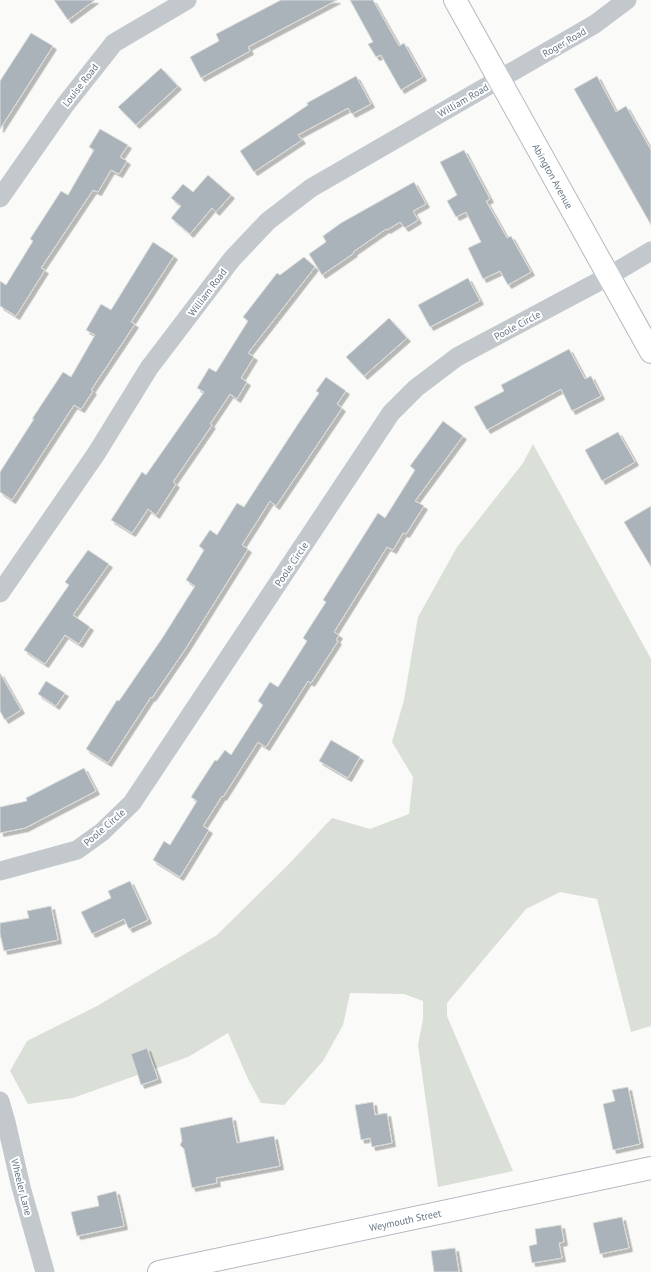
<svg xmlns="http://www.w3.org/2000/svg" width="651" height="1272" font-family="'PT Sans',sans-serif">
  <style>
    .green { fill: #dadfd7 }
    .building { fill: #aab3b9; stroke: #dcdcda; filter: url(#shadow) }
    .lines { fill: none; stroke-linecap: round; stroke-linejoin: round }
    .secondary-casing { stroke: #b3babf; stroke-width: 24 }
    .minor { stroke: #c3c8cc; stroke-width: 19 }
    .secondary { stroke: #fff; stroke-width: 22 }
    .labels { text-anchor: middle; stroke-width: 4; stroke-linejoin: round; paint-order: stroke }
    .street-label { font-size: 10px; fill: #657683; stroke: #fff }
  </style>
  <defs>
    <filter id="shadow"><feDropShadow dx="3.5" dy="3.5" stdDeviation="0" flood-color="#0004"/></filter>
  </defs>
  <rect width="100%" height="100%" fill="#fafaf8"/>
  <polygon class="green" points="533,444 651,659 651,1026 631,1032 597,899 560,892 526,909 447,1003 447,1016 513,1171 438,1187 418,1045 423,1019 423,1001 404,994 350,993 343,1025 323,1061 284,1105 261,1103 248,1079 228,1033 188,1057 73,1098 28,1104 10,1071 27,1041 97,1006 217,935 288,865 332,818 370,829 409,814 413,777 392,742 404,700 418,617 457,547 523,463"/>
  <g class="building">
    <polygon points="54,0 95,0 68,20"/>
    <polygon points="281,0 337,0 248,47 250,51 201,78 190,57 219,41 216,34"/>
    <polygon points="350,0 373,0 399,46 404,43 423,77 401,90 381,55 376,57 368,44 373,42"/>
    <polygon points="31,33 53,46 0,129 0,81"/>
    <polygon points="161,68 178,86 136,125 118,107"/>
    <polygon points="356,76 371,104 352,114 348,108 298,135 302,140 254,172 240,151 308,105 307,103"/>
    <polygon points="597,76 616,112 626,106 651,150 651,225 574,89"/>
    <polygon points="100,129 128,145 120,157 127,161 119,174 111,170 98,192 93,190 41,268 45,270 16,316 0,306 0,281 6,285 33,241 30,239 61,191 68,195 94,150 89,147"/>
    <polygon points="464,150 490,199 486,201 507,238 511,236 531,272 508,285 500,271 483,279 468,248 481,242 466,212 456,217 447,201 457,195 440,162"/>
    <polygon points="208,175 231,195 216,212 212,208 190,234 171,218 181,206 171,198 183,184 193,192"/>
    <polygon points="414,182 426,204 413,211 418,220 405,228 400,222 387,230 386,229 353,252 354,253 322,275 309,254 326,242 323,236 341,223"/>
    <polygon points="153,242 174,256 131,322 135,324 91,390 93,391 81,409 74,405 12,500 0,492 0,472 34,419 32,419 63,372 71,377 95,335 86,330 101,304 111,310"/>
    <polygon points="304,257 315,267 248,353 254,357 241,378 247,382 237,399 230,394 210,424 212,425 173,482 176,484 156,515 148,509 132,533 111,520 142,472 146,475 204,392 197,388 209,368 216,372 248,321 243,317 277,273 280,275"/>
    <polygon points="468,278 480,301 430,327 418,305"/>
    <polygon points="389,318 407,338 364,376 346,357"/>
    <polygon points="569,349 585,379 591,376 601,396 572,411 561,389 487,430 474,407 504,391 501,385"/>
    <polygon points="326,377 346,391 337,404 342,408 276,506 270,501 242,545 248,549 186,648 152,698 151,697 108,763 86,749 117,700 119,701 163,637 195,586 186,580 204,550 199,546 210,530 217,535 237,503 244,507 298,424 319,393 316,391"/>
    <polygon points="443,421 463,436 415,501 424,506 406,534 403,533 393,550 387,547 334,632 339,635 336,640 338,641 311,683 308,681 266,747 258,742 223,797 222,796 203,826 209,830 180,877 153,860 164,841 170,845 197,801 191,797 215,760 217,761 225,750 231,755 263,705 258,701 270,682 278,687 307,641 303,638 326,602 323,600 354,551 378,513 385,518 415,470 410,466"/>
    <polygon points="618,432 635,462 602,481 585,450"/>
    <polygon points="651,506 651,567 624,522"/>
    <polygon points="88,550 109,564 73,615 90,627 79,644 65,635 45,664 24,650 69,585 65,582"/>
    <polygon points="0,673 21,710 5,720 0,711"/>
    <polygon points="46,681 65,693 56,706 38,694"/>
    <polygon points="331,740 360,757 348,778 319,761"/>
    <polygon points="84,768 96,791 25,828 0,833 0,807 27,801 26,798"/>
    <polygon points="130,881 148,920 129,929 124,919 92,934 81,912 111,898 108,891"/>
    <polygon points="51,906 58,940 4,951 0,934 0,923 29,918 27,911"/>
    <polygon points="147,1048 158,1079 141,1085 131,1054"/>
    <polygon points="628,1087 640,1144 613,1150 603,1104 615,1101 612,1090"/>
    <polygon points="373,1102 375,1115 387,1113 392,1143 372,1147 370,1138 361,1140 355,1105"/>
    <polygon points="232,1117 237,1143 274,1136 280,1166 216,1178 217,1183 192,1188 184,1149 180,1145 182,1141 180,1128"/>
    <polygon points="116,1191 124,1226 77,1236 71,1212 99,1206 97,1196"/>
    <polygon points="622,1217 629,1248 600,1254 593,1223"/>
    <polygon points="561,1225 564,1242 559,1243 562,1258 532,1263 529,1246 537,1244 535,1229"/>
    <polygon points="455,1248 459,1272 434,1272 431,1251"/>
  </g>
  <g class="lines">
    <g class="secondary-casing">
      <g id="secondary">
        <polyline points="455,0 651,352"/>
        <polyline points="159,1272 651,1168"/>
      </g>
    </g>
    <g class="minor">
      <polyline points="0,198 65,105 114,43 187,0"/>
      <polyline points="0,593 96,454 149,368 232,259 268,221 311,188 595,24 627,0"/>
      <polyline points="0,871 77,850 102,832 132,803 391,413 416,388 457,357 609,276 651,251"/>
      <polyline points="0,1101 6,1122 21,1187 45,1272"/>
    </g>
    <use href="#secondary" class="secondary"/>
  </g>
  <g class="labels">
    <g class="street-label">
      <text transform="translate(564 42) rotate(-30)" y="4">Roger Road</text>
      <text transform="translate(80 85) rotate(-52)" y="4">Louise Road</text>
      <text transform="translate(463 100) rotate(-30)" y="4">William Road</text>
      <text transform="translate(553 176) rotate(61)" y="4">Abington Avenue</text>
      <text transform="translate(207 292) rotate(-53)" y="4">William Road</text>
      <text transform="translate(517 325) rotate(-28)" y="4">Poole Circle</text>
      <text transform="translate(291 564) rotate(-56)" y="4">Poole Circle</text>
      <text transform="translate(104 827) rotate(-41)" y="4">Poole Circle</text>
      <text transform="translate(22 1187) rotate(76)" y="4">Wheeler Lane</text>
      <text transform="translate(405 1220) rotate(-12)" y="4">Weymouth Street</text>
    </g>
  </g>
</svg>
